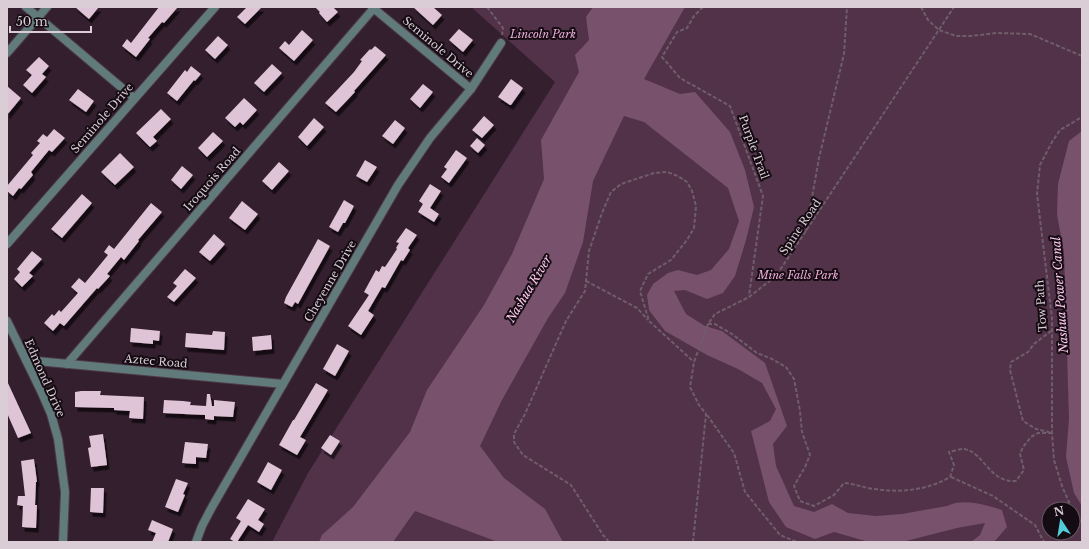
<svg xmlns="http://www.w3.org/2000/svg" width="1089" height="549" font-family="'Libre Baskerville',serif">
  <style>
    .green { fill: #523249; fill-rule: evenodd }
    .water { fill: #78516c }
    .building { fill: #dfc3d6; filter: url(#shadow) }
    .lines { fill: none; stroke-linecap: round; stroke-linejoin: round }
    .minor-casing { stroke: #4e3b48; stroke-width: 10 }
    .path { stroke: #6f5d69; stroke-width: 2; stroke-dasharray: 4 2; stroke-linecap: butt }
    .minor { stroke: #617a7c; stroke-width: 8 }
    .labels { text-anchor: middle; stroke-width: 4; stroke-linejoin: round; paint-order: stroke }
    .park-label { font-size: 11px; font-style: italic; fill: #eeadda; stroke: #150c13 }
    .street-label { font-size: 11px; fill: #dbcdd6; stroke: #150c13 }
    .water-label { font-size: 12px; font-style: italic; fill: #fec9ed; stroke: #150c13 }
  </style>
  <defs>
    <filter id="shadow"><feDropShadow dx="2.5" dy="4.5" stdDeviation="0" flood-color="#0009"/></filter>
  </defs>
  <rect width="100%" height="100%" fill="#331f2d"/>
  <path class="green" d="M471,7h611v535h-810l36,-69 247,-391zM1049,509h24v24h-24z"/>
  <g class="water">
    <path d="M593,7h92l-41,72 36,15 15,-2 35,40 15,38 9,37 -8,33 -11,36 -12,17 -16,6 -22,-9 -11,1 12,23 19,12 17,5 43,32 22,63 -14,18 3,22 18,40 20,6 18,-8 16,9 28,3 26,-2 45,-8c17,-8 38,-1 55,4l5,17 -13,15h-23l9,-7 5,-12 -28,5 -55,14h-33l-35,-10 -19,7 -29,-12 -17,-25 -18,-71 19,-10 6,-12 -14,-26 -24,-14 -31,-14 -42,-24 -16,-21 -2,-15 6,-11 15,-11 10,-3 19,5 14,-5 18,-21 10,-28 -11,-33 -84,-66 -20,-6 -31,65 -10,61 -18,51 -17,25 -46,82 -22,46 24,32 41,31 18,33h-65l-83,-31 -22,31h-74l3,-7 31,-28 57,-75 17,-42 57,-85 28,-51 32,-75 -3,-39 38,-68 -4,-17 14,-15 -3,-23z"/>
    <polygon points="1082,131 1082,175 1081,179 1082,226 1082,506 1074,493 1066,457 1069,419 1064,252 1057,215 1058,184 1069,141"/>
  </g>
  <g class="building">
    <polygon points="75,7 99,7 89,19"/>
    <polygon points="159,7 178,7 164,23 162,22 148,38 150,39 136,57 122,46 127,39 131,43"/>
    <polygon points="247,7 262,7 245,24 237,17"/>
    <polygon points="315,7 333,7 338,12 327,22 319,13 320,12"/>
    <polygon points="413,7 433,7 442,15 433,25"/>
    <polygon points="459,29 473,40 463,52 449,40"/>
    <polygon points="302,30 313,40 294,61 279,48 285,41 289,45"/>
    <polygon points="218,36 228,45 215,59 205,50"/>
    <polygon points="375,46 386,55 354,91 355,92 336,112 325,103 354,72 362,61 360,60 370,49 371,50"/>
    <polygon points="39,57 49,66 42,74 46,77 32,93 23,85 32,75 26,70"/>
    <polygon points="272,64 282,73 264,92 254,83"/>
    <polygon points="191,66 201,74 195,81 194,80 177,101 167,93 185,70 187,72"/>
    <polygon points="511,79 523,88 511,105 510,105 498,97"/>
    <polygon points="423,84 433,92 420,108 410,99"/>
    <polygon points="7,86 21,98 7,115"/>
    <polygon points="78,89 94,101 86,112 69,100"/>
    <polygon points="244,98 257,110 243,125 240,122 235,127 225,118"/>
    <polygon points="161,109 171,119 153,137 157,141 150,147 136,133"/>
    <polygon points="484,116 494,125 482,138 472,130"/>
    <polygon points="314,118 324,127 307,146 298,137"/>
    <polygon points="395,120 405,128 393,144 382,136"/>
    <polygon points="54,129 65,138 52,152 49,150 31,172 33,175 21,189 19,188 13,196 7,191 7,186 33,155 31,153 40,143 37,141 43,134 47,137"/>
    <polygon points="213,132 223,141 207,157 198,148"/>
    <polygon points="477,138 485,145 478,153 470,146"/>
    <polygon points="456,150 467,158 449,183 441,177 447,169 444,167"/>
    <polygon points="120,153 134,167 115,185 101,172"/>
    <polygon points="365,160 377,167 367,182 356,176"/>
    <polygon points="279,162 289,171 272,190 262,181"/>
    <polygon points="182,166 193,175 181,189 171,180"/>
    <polygon points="430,184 441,191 430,208 439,214 434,222 418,212 423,204 419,201"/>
    <polygon points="82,194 92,203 62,238 51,229"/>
    <polygon points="344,200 354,206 345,223 343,223 338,232 329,227"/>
    <polygon points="242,201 258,214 245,230 229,218"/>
    <polygon points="151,203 162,212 138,240 139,241 124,260 121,257 107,274 110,276 98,289 97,288 64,326 60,323 53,331 44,323 52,314 54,316 59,310 61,312 78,293 71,287 79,278 85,283 108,255 104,252 109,245 114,249"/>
    <polygon points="406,228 417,235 408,248 410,250 403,261 401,260 385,288 382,287 368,311 374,315 361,335 348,326 369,295 364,292 376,270 379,272 382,266 385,267 397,249 396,248 399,243 396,242"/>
    <polygon points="214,234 225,244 210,261 199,252"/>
    <polygon points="318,239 330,246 298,304 295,302 292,307 284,303 286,297"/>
    <polygon points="32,251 42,259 29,273 33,276 22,287 14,279 20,272 17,269"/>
    <polygon points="185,269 196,278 174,302 167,297 177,286 173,283"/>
    <polygon points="131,328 160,331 159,341 153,340 153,344 130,342"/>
    <polygon points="213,331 225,332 224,350 185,347 186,333 212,335"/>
    <polygon points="271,335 272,349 253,351 252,337"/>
    <polygon points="337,344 349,351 335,376 323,369"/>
    <polygon points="7,381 31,433 18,438 7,413"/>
    <polygon points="316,383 328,390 300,437 306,440 297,455 279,445 293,420 294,420"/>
    <polygon points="81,391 101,391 100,395 144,397 143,419 129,418 130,411 114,410 114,408 75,407 75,392"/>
    <polygon points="207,394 210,394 212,406 214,406 214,400 235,402 233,417 214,416 214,420 205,419 205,415 163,413 164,400 183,401 191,402 190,405 206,406"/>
    <polygon points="103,434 107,465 91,467 88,448 91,447 89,436"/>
    <polygon points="330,435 340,441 331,455 321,448"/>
    <polygon points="185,442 208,444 206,458 196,457 196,464 182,463"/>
    <polygon points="34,459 37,482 36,482 35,505 37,505 36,528 22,527 23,506 17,505 18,496 25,496 21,461"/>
    <polygon points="268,462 282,470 271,490 257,482"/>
    <polygon points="176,479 188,483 183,494 185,495 178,512 165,507"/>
    <polygon points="91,488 104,488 103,513 90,512"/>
    <polygon points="248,499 265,509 258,520 264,524 259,532 248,525 237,542 235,542 230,539 241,521 236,518"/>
    <polygon points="152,520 173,529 168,542 152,542 156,533 148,530"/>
  </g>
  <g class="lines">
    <g class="minor-casing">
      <g id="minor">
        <polyline points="26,7 134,98"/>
        <polyline points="372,7 471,89"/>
        <polyline points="7,53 47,7"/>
        <polyline points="7,244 215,7"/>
        <polyline points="7,321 41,391 51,414 58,439 65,492 63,542"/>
        <polyline points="26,360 283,384"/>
        <polyline points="67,364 374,8"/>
        <polyline points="196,542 202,526 212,507 398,185 430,138 471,89 501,43"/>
      </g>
    </g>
    <g class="path">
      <polyline points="487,7 503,28 502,35"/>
      <polyline points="703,7 694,16 687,28 677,32 662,57 680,78 730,106 763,196 749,296"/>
      <polyline points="921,7 928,20 939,30 956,36 971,36 996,33 1030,34 1082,56"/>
      <polyline points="806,231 819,158 844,54 847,7"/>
      <polyline points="586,281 637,308 648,320"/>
      <path d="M708,324h7l17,10 25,19 15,6 14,8 8,12 6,32 2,21 8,23 -5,12 -11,19 6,15 14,5 20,-11 10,-12c12,1 20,5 31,6 26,4 53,1 75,-12l4,-12 -5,-13c4,-1 11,-3 15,-3 20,3 25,34 52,32l8,-11 -4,-16 3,-7 8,-10 7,-4h14l-16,-4 -13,-8 -13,-51 1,-8 17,-10 6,-8 17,-13"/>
      <polyline points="707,415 734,453 745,492 780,535 797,542"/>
      <polyline points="951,477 993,496 1035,525 1044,542"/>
      <polyline points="1072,509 1062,486 1054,460 1052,433 1052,318 1037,194 1040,165 1052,142 1060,130 1082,117"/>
      <polyline points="1073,511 1082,522"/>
      <polyline points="609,542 603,535 571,485 523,455 514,442 514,434 525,414 566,321 585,291 589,251 602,213 611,192 621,184 654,173 667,172 678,176 687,182 692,191 696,206 694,228 687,240 671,260 648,274 640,291 649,321 694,362"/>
      <polyline points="693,542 706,414 699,405 690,387 694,362 708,324 715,314 749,297 776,276 954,7"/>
    </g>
    <use href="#minor" class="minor"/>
  </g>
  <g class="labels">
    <g class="park-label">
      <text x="543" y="38">Lincoln Park</text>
      <text x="798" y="279">Mine Falls Park</text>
    </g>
    <g class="street-label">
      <text transform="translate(438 47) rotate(40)" y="4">Seminole Drive</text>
      <text transform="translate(102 118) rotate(-49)" y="4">Seminole Drive</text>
      <text transform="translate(754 147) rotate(70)" y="4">Purple Trail</text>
      <text transform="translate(212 179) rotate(-49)" y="4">Iroquois Road</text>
      <text transform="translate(800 227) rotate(-56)" y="4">Spine Road</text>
      <text transform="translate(330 281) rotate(-60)" y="4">Cheyenne Drive</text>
      <text transform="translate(1041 306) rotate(-94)" y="4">Tow Path</text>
      <text transform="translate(156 361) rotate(5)" y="4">Aztec Road</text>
      <text transform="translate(45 378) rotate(66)" y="4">Edmond Drive</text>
    </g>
    <g class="water-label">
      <text transform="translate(529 289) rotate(-59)" y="4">Nashua River</text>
      <text transform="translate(1060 295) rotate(-94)" y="4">Nashua Power Canal</text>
    </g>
  </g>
  <rect width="1089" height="549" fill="none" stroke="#dbcdd6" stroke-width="16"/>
  <g transform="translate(1061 521) rotate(348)"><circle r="19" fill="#150c13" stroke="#645961"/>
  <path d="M0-3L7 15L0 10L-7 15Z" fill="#52ccd6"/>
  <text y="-6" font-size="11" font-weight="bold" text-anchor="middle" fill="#dbcdd6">N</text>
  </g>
  <path d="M10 26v6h81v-6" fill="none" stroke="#dbcdd6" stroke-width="2"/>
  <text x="16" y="26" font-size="12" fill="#dbcdd6" stroke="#150c13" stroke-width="3" paint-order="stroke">50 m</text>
</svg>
